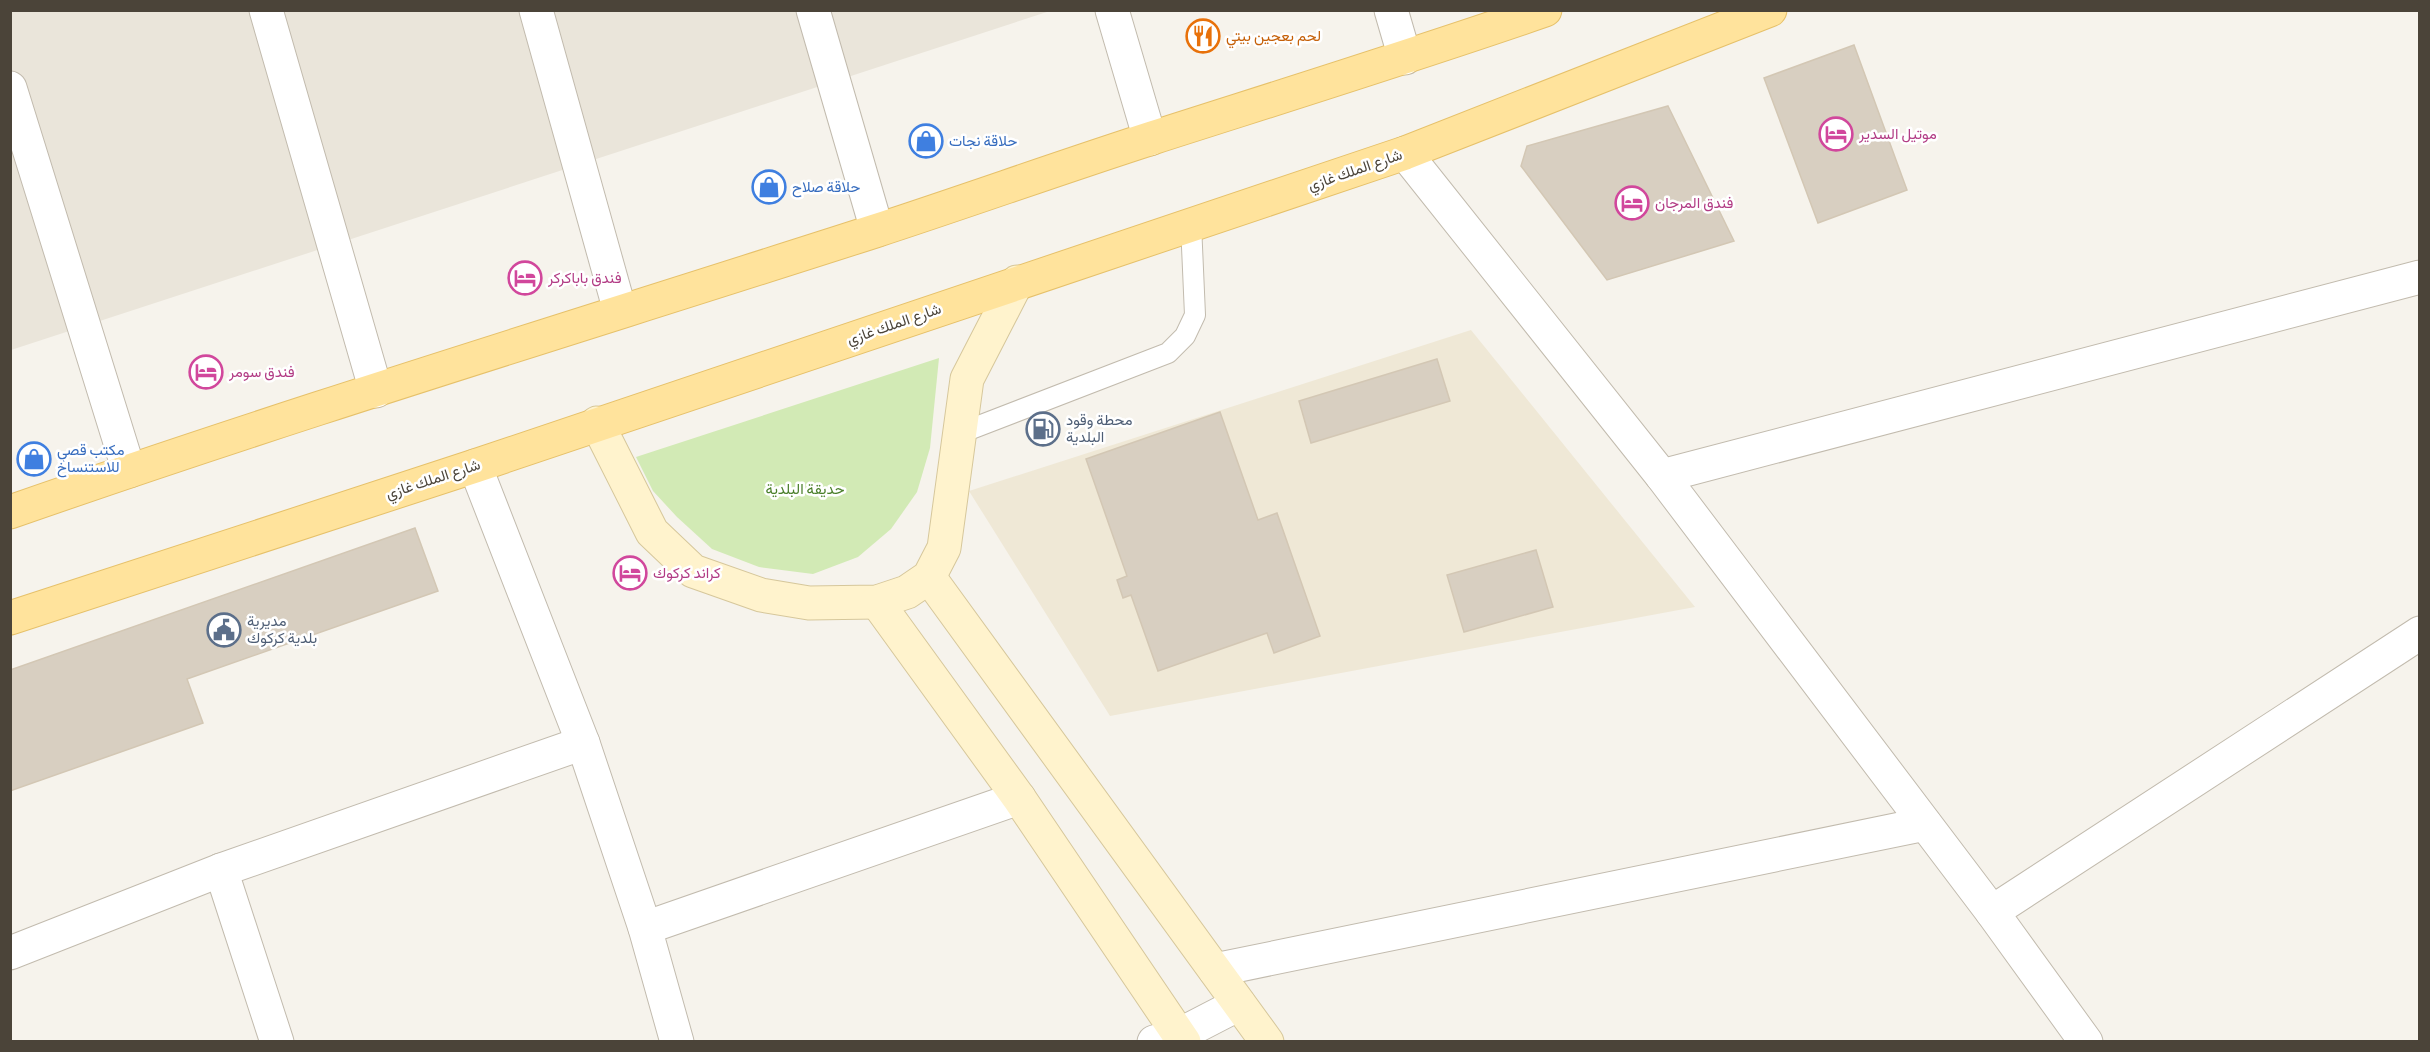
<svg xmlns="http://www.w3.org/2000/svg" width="2430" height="1052" font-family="Barlow,Vazirmatn,sans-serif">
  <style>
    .residential { fill: #eae5da }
    .education { fill: #efe8d6 }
    .green { fill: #d2eab5 }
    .building { fill: #d8cfc1; stroke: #d3c7b4; stroke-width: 1.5 }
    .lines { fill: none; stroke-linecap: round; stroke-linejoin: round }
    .lane-casing { stroke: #c2bbae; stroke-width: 22 }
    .street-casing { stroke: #c2bbae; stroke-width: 35 }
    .secondary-casing { stroke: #d6c79b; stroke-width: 35 }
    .primary-casing { stroke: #e6c16a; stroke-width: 35 }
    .lane { stroke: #fff; stroke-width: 20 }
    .street { stroke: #fff; stroke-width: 33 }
    .secondary { stroke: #fff3cd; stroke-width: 33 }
    .primary { stroke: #ffe39c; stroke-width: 33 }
    .labels { text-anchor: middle; stroke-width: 5; stroke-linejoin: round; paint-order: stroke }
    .food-label { font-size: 15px; fill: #c56008; stroke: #fff; text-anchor: start }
    .hotel-label { font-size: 15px; fill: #b23c85; stroke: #fff; text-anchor: start }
    .shop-label { font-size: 15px; fill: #366cbe; stroke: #fff; text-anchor: start }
    .street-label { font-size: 15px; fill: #4b4439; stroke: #fff }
    .service-label { font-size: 15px; fill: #4e5e75; stroke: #fff; text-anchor: start }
    .park-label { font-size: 15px; fill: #4a7f2a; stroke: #fff }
  </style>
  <rect width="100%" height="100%" fill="#f6f3ec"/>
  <polygon class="residential" points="11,10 1050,11 11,350"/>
  <polygon class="education" points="1471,330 1695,607 1110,716 969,491"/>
  <polygon class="green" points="939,358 930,448 917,492 891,529 858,557 813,574 759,567 712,549 677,517 653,491 636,457"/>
  <g class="building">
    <polygon points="1854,45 1907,190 1818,223 1764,78"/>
    <polygon points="1668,106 1734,241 1607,280 1521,166 1527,146"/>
    <polygon points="1437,359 1450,401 1311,443 1299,401"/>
    <polygon points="1220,412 1258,520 1277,513 1320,636 1274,653 1267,633 1158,671 1131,595 1123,598 1117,580 1127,576 1086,459"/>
    <polygon points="415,528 438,591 187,679 203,723 10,791 10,670"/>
    <polygon points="1536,550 1553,607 1464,632 1447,575"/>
  </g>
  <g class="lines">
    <g class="lane-casing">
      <polyline id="lane" points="958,434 1168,353 1185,336 1195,315 1191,224"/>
    </g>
    <g class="street-casing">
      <g id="street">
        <polyline points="266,10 376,391"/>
        <polyline points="536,10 620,311"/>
        <polyline points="813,10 877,230"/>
        <polyline points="1112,10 1150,139"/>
        <polyline points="1391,10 1405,58"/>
        <polyline points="10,88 129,471"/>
        <polyline points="1405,153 1662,476 1992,912 2086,1042"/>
        <polyline points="475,466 583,743 645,928"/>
        <polyline points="1662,476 2420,277"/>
        <polyline points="221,870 277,1042"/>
        <polyline points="1992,912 2420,633"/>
        <polyline points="10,953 221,870 583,743"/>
        <polyline points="1215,970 1925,824"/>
        <polyline points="677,1042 645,928 1019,798"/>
        <polyline points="1154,1042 1179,1035 1239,1004"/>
      </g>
    </g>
    <g class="secondary-casing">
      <g id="secondary">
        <polyline points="597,423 652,532 693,571 761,595 809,603 877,602 907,592 929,577 944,548 967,379 1017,282"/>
        <polyline points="929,577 1267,1042"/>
        <polyline points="877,602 1019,798 1184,1042"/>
      </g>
    </g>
    <g class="primary-casing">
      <g id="primary">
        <path d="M10,512c286,-100 576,-188 865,-281 92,-30 184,-63 277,-93 131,-42 263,-83 393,-128"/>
        <polyline points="10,618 475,466 1405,153 1770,10"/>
      </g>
    </g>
    <use href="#lane" class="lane"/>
    <use href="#street" class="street"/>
    <use href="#secondary" class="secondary"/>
    <use href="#primary" class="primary"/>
  </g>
  <defs>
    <g id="restaurant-ring" transform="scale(1.725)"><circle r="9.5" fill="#fff" stroke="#e8710a" stroke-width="1.5"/><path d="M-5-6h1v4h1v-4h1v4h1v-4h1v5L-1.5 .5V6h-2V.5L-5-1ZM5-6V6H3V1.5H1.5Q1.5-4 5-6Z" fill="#e8710a"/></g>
    <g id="hotel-ring" transform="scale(1.725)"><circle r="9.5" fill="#fff" stroke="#d1479c" stroke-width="1.5"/><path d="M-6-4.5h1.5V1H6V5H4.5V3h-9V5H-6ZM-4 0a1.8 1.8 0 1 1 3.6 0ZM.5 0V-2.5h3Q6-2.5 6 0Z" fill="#d1479c"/></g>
    <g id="shop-ring" transform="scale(1.725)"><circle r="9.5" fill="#fff" stroke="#3f7fe0" stroke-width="1.5"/><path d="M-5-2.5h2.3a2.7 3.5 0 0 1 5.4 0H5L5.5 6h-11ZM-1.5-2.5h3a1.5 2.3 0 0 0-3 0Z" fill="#3f7fe0"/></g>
    <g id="fuel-ring" transform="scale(1.725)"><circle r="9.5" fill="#fff" stroke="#5c6f8a" stroke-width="1.5"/><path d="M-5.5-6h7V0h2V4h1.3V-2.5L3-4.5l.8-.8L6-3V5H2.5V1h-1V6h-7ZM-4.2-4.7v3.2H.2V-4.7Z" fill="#5c6f8a"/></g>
    <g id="civic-ring" transform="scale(1.725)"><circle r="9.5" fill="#fff" stroke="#5c6f8a" stroke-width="1.5"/><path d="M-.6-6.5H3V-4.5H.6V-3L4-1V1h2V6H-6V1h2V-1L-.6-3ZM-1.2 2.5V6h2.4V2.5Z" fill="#5c6f8a"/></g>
  </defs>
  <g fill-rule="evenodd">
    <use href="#restaurant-ring" x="1203" y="36"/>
    <use href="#hotel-ring" x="1836" y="134"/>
    <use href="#shop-ring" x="926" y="141"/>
    <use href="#shop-ring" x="769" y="187"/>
    <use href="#hotel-ring" x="1632" y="203"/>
    <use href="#hotel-ring" x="525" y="278"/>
    <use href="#hotel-ring" x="206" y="372"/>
    <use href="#fuel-ring" x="1043" y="429"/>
    <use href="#shop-ring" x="34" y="459"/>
    <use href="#hotel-ring" x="630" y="573"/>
    <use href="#civic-ring" x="224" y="630"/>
  </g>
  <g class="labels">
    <g class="food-label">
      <text x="1226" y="41">لحم بعجين بيتي</text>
    </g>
    <g class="hotel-label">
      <text x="1859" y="139">موتيل السدير</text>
      <text x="1655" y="208">فندق المرجان</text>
      <text x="548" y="283">فندق باباكركر</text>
      <text x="229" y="377">فندق سومر</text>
      <text x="653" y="578">كراند كركوك</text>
    </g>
    <g class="shop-label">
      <text x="949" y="146">حلاقة نجات</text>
      <text x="792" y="192">حلاقة صلاح</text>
      <text x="57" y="455">مكتب قصي<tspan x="57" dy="17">للاستنساخ</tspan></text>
    </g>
    <g class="street-label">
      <text transform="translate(1355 170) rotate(-19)" y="5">شارع الملك غازي</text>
      <text transform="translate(894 324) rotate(-19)" y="5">شارع الملك غازي</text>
      <text transform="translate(433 479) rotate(-18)" y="5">شارع الملك غازي</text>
    </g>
    <g class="service-label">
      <text x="1066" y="425">محطة وقود<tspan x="1066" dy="17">البلدية</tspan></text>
      <text x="247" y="626">مديرية<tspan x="247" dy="17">بلدية كركوك</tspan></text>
    </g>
    <g class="park-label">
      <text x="805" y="494">حديقة البلدية</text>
    </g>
  </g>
  <rect width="2430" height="1052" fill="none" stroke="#4b4439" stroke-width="24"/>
</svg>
